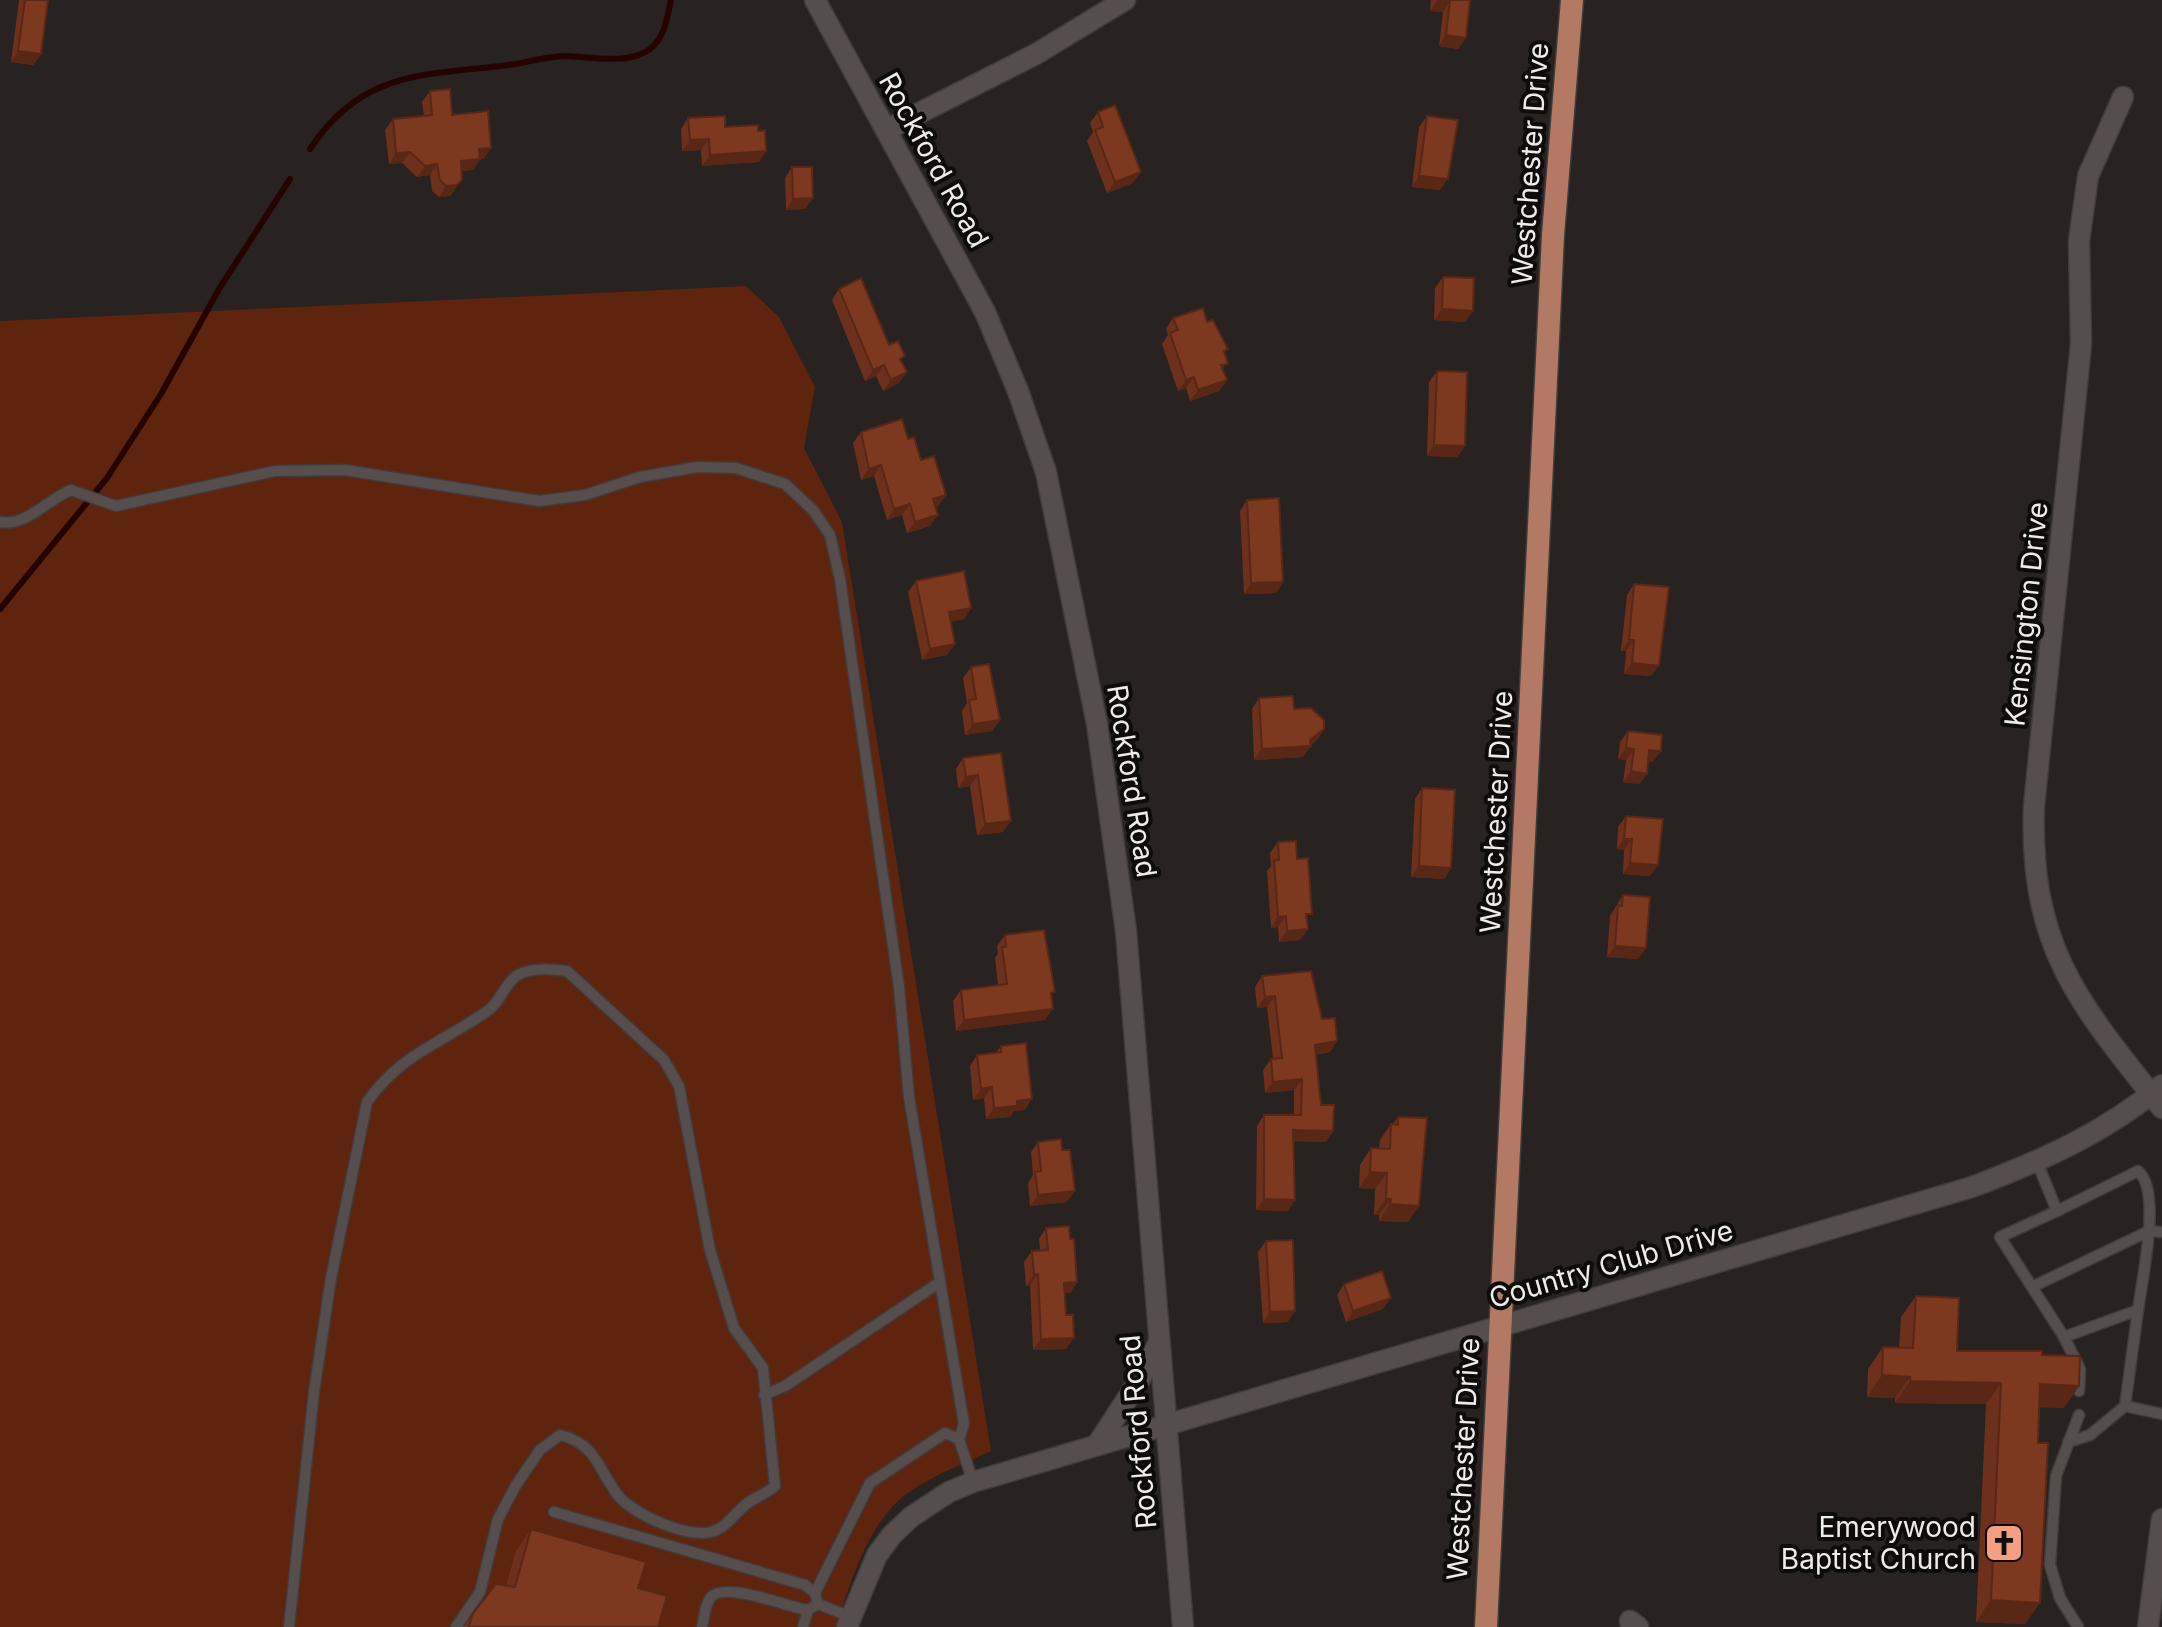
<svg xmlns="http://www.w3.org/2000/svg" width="2162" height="1627" font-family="Inter,sans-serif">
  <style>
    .green { fill: #5e240e }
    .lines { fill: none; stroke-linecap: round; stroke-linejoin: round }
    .stream { stroke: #240300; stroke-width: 6 }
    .service-casing { stroke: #413c3b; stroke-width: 13 }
    .minor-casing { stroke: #413c3b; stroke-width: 23 }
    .primary-casing { stroke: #413c3b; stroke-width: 25 }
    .service { stroke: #554e4c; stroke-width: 10 }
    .minor { stroke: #554e4c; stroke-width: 20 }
    .primary { stroke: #b47965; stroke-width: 22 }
    .wall { fill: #6c301c }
    .shaded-wall { fill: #582716 }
    .building { fill: #7d3820; stroke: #582716; stroke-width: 2 }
    .labels { text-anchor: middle; stroke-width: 8; stroke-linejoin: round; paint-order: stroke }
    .street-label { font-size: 28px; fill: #efebe9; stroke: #0e0c0b }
    .poi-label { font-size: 28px; fill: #efebe9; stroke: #0e0c0b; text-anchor: end }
  </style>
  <rect width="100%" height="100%" fill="#282220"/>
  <path class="green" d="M746,286l33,31 36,70 -11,61 38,74 149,929c-31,15 -73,29 -97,54 -31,33 -44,80 -58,122h-836v-1306z"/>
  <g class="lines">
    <g class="stream">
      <path d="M310,149c50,-76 109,-74 191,-83 21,-2 45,-10 66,-10 25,1 62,9 83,-7 15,-12 17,-31 21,-49"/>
      <polyline points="0,609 107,478 161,394 219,289 290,179"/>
    </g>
    <g class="service-casing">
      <g id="service">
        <path d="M0,522c26,5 48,-23 71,-32l45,16 159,-35 70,-1 194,31 46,-6 55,-18 57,-10 39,1 49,16 28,26 17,25 10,44 59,408 10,110 55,327 -5,15"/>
        <polyline points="2037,1162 2057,1211 2000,1237 2064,1337 2138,1310 2125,1406 2162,1414"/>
        <path d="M2057,1211l81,-40c24,19 4,108 0,139"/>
        <polyline points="2032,1287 2149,1231 2162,1232"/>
        <polyline points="2064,1337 2080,1369 2079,1391"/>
        <polyline points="764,1395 785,1386 940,1282"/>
        <polyline points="2068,1442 2090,1435 2125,1406"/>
        <polyline points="554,1512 805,1585 815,1593"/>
        <polyline points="851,1617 818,1604 815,1593 870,1483 945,1433 959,1439 973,1482"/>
        <path d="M289,1627l25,-235 17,-114 36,-176c35,-50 78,-60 123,-93 11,-9 15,-26 28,-34 13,-8 34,-6 49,-4l97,89 15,26 31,164 24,78 29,40 12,118c-9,8 -17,10 -26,16 -13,9 -22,26 -38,30 -25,6 -79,-18 -94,-38 -20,-27 -21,-50 -57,-59l-20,15 -24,35 -18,34 -18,73 -24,35"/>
        <path d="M702,1627c2,-9 3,-23 9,-30 14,-16 76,10 97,13l10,-6"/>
        <polyline points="803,1627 808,1610"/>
        <polyline points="2078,1627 2060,1598 2050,1565 2056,1476 2079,1415"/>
      </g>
    </g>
    <g class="minor-casing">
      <g id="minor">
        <polyline points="815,0 985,312 1018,391 1046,472 1097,724 1126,931 1183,1627"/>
        <path d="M2123,97l-35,79 -9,65 2,103 -47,462c-5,142 45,197 128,302"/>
        <polyline points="886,130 1036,54 1125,0"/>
        <polyline points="1097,1445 1140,1379 1159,1342"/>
        <polyline points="1630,1621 1638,1627"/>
        <path d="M847,1627l30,-72 15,-20 19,-18 38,-25 24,-10 999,-295c69,-26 133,-54 190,-102"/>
        <polyline points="2148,1627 2162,1519"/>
      </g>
    </g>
    <g class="primary-casing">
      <polyline id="primary" points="1486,1627 1553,235 1572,0"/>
    </g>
    <use href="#service" class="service"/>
    <use href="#minor" class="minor"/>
    <use href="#primary" class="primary"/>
  </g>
  <g class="wall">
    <polygon points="19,0 48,0 41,54 33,65 11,62"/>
    <polygon points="1431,0 1470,0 1466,38 1458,49 1439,46 1443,12 1430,11"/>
    <polygon points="430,91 452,115 484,159 480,159 473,170 461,171 454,191 450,196 439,197 432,191 430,175 417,177 402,163 389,164 385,130 393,119 424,116 422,102"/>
    <polygon points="1098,112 1133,183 1107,193 1087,141 1093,132 1090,123"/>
    <polygon points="1427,116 1440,190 1412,187 1419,127"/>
    <polygon points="688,118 725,127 758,131 766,151 759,162 702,166 701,150 682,151 681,129"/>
    <polygon points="792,167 813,198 805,209 786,210 785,178"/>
    <polygon points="1443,277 1473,311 1465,322 1434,320 1435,288"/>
    <polygon points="839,289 889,345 901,362 899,383 883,391 876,376 865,381 832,300"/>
    <polygon points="1173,318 1207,322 1225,354 1223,370 1227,380 1219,391 1190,401 1186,388 1178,391 1162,344 1168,335 1166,329"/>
    <polygon points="1437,371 1465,446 1457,457 1427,456 1429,382"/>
    <polygon points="861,432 908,439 946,495 938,506 935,507 930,526 907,533 902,515 887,520 874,476 861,480 853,443"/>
    <polygon points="1247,500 1283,582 1276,593 1244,594 1240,511"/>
    <polygon points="916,581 971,608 964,619 950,622 947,655 922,660 908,592"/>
    <polygon points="1634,584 1651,676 1624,674 1626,651 1621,651 1627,595"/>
    <polygon points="971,667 1000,720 992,731 965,735 962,711 967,703 963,678"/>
    <polygon points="1259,698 1294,709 1324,729 1317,740 1311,745 1303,757 1254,760 1252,709"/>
    <polygon points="1628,731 1653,762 1648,761 1647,774 1639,784 1623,782 1626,760 1618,759 1620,742"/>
    <polygon points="1001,753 1003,832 977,835 970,786 958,788 956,769 963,758"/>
    <polygon points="1422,788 1451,868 1444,879 1411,877 1415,799"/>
    <polygon points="1626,816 1650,876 1623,874 1624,850 1617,849 1618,827"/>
    <polygon points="1278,842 1297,859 1308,929 1300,940 1279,942 1278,927 1271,928 1267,871 1271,866 1270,853"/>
    <polygon points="1623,895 1646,948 1638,959 1607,957 1610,916"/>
    <polygon points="1005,935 1051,998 1045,1020 956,1031 953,1001 961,990 998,985 995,958 998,954 997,946"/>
    <polygon points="1262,976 1322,1019 1337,1041 1330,1052 1316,1055 1321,1105 1333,1131 1326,1142 1293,1141 1288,1211 1256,1210 1257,1126 1264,1115 1294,1115 1294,1090 1265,1093 1263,1070 1271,1059 1273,1059 1267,1007 1257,1008 1255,987"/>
    <polygon points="1001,1046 1025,1110 1014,1111 1010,1117 986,1119 984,1098 973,1100 970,1066 977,1055 996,1053"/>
    <polygon points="1398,1117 1408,1222 1379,1221 1379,1215 1374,1215 1375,1189 1359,1188 1360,1165 1371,1148 1379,1149 1380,1140 1391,1124 1393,1124"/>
    <polygon points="1038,1142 1067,1202 1030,1206 1028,1183 1033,1175 1031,1152"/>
    <polygon points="1046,1228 1070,1239 1077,1282 1070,1293 1065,1293 1066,1349 1033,1350 1030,1285 1026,1286 1024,1262 1032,1251 1040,1250 1039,1239"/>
    <polygon points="1266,1241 1288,1322 1263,1323 1258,1252"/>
    <polygon points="1344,1284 1383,1309 1346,1322 1337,1295"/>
    <polygon points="1916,1296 1957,1351 2042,1355 2064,1408 2039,1407 2025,1624 1976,1622 1986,1404 1895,1403 1895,1398 1867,1397 1868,1369 1883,1347 1899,1348 1901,1317"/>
    <polygon points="531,1529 638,1588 658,1627 463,1627 472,1615 506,1586 516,1551"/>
  </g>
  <g class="shaded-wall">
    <polygon points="1437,0 1450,1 1443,12 1430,11"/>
    <polygon points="1446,35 1466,38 1458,49 1439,46"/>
    <polygon points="18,51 41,54 33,65 11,62"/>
    <polygon points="709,139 701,150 682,151 690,140"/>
    <polygon points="491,148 484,159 472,160 479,149"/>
    <polygon points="766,151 759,162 702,166 710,155"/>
    <polygon points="410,152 402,163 389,164 396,153"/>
    <polygon points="480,159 473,170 453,172 461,161"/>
    <polygon points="437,164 430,175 417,177 425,166"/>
    <polygon points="1141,172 1133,183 1107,193 1115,182"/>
    <polygon points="1419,176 1448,179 1440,190 1412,187"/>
    <polygon points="462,180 450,196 439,197 446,186"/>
    <polygon points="813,198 805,209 786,210 793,199"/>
    <polygon points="1442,309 1473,311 1465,322 1434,320"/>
    <polygon points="884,365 876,376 865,381 873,370"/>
    <polygon points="907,372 899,383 883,391 891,380"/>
    <polygon points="1194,377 1186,388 1178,391 1186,380"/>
    <polygon points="1227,380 1219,391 1190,401 1198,390"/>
    <polygon points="1434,445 1465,446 1457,457 1427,456"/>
    <polygon points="881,465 874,476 861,480 869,469"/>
    <polygon points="946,495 938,506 925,510 933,499"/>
    <polygon points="910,504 902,515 887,520 894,509"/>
    <polygon points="938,515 930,526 907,533 915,522"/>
    <polygon points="1283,582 1276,593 1244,594 1251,583"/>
    <polygon points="971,608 964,619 941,623 949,612"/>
    <polygon points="1629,640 1634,640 1626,651 1621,651"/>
    <polygon points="955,644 947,655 922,660 930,649"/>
    <polygon points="1632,663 1659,666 1651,676 1624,674"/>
    <polygon points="1000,720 992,731 965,735 973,724"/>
    <polygon points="1324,729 1317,740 1308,746 1311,746 1303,757 1254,760 1262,749 1310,740"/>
    <polygon points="1626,748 1634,749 1626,760 1618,759"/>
    <polygon points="1649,750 1661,751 1653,762 1642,761"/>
    <polygon points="1631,771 1647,774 1639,784 1623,782"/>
    <polygon points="978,775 970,786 958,788 966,777"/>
    <polygon points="1011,821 1003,832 977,835 985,824"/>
    <polygon points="1624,839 1632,839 1624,850 1617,849"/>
    <polygon points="1630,863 1658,865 1650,876 1623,874"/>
    <polygon points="1419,866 1451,868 1444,879 1411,877"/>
    <polygon points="1286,916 1278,927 1271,928 1278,917"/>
    <polygon points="1308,929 1300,940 1279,942 1287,931"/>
    <polygon points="1615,946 1646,948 1638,959 1607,957"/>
    <polygon points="1275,996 1267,1007 1257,1008 1265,997"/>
    <polygon points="1053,1009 1045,1020 956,1031 964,1020"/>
    <polygon points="1337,1041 1330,1052 1307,1056 1315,1045"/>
    <polygon points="1302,1079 1294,1090 1265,1093 1273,1082"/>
    <polygon points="992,1087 984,1098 973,1100 981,1089"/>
    <polygon points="1032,1099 1025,1110 1014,1111 1010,1117 986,1119 994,1108 1017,1101"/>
    <polygon points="1293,1130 1333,1131 1326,1142 1285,1141"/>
    <polygon points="1370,1172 1387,1173 1375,1189 1359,1188"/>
    <polygon points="1075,1191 1067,1202 1030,1206 1038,1195"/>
    <polygon points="1264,1199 1295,1200 1288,1211 1256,1210"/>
    <polygon points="1386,1199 1391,1199 1379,1215 1374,1215"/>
    <polygon points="1390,1204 1419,1206 1408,1222 1379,1221"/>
    <polygon points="1038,1274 1030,1285 1026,1286 1034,1275"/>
    <polygon points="1077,1282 1070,1293 1056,1294 1064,1283"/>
    <polygon points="1391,1298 1383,1309 1346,1322 1353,1311"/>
    <polygon points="1295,1311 1288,1322 1263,1323 1270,1312"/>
    <polygon points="1074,1338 1066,1349 1033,1350 1041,1339"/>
    <polygon points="1882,1375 1910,1377 1895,1398 1867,1397"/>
    <polygon points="1910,1381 2001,1383 1986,1404 1895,1403"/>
    <polygon points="2040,1384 2079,1386 2064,1408 2025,1406"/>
    <polygon points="1991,1600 2040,1603 2025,1624 1976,1622"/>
  </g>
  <g class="building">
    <polygon points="25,0 48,0 41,54 18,51"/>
    <polygon points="1441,0 1470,0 1466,38 1446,35 1450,1"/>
    <polygon points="450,89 452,115 488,111 491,148 479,149 480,159 461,161 462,180 457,185 446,186 440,180 437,164 425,166 410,152 396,153 393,119 432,115 430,91"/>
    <polygon points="1115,105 1141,172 1115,182 1095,130 1103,127 1098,112"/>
    <polygon points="725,116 725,127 758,125 758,131 765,130 766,151 710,155 709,139 690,140 688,118"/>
    <polygon points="1427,116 1458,120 1448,179 1419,176"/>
    <polygon points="792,167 812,167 813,198 793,199"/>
    <polygon points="1443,277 1474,278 1473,311 1442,309"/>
    <polygon points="861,278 889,345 898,341 905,356 900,359 907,372 891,380 884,365 873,370 839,289"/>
    <polygon points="1203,308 1207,322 1213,320 1228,349 1224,351 1228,364 1221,365 1227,380 1198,390 1194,377 1186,380 1170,333 1178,330 1173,318"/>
    <polygon points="1437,371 1467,372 1465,446 1434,445"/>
    <polygon points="902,419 908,439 914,437 921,460 934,456 946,495 933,499 938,515 915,522 910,504 894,509 881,465 869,469 861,432"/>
    <polygon points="1279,498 1283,582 1251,583 1247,500"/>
    <polygon points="964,571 971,608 949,612 955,644 930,649 916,581"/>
    <polygon points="1634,584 1669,587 1659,666 1632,663 1634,640 1629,640"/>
    <polygon points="989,664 1000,720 973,724 969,700 976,699 971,667"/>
    <polygon points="1293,696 1294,709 1311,708 1324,720 1324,729 1310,740 1311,746 1262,749 1259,698"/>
    <polygon points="1628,731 1662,735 1661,751 1649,750 1647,774 1631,771 1634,749 1626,748"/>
    <polygon points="1001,753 1011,821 985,824 978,775 966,777 963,758"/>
    <polygon points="1422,788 1455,790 1451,868 1419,866"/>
    <polygon points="1626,816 1663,819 1658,865 1630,863 1632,839 1624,839"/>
    <polygon points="1296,841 1297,859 1308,858 1312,914 1306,914 1308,929 1287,931 1286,916 1278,917 1274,860 1279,860 1278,842"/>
    <polygon points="1623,895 1650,897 1646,948 1615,946 1618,905 1622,906"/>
    <polygon points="1044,930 1055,992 1051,993 1053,1009 964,1020 961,990 1007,984 1002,947 1006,947 1005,935"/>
    <polygon points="1311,971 1322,1019 1335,1018 1337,1041 1315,1045 1321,1105 1334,1105 1333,1131 1293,1130 1295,1200 1264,1199 1264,1115 1301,1115 1302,1079 1273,1082 1271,1059 1282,1058 1275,996 1265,997 1262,976"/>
    <polygon points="1026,1043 1032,1099 1017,1101 1017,1106 994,1108 992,1087 981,1089 977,1055 1001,1052 1001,1046"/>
    <polygon points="1398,1117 1427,1118 1419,1206 1390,1204 1391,1199 1386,1199 1387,1173 1370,1172 1371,1148 1390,1149 1391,1124 1398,1125"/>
    <polygon points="1061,1139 1062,1150 1070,1150 1075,1191 1038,1195 1035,1172 1041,1171 1038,1142"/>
    <polygon points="1069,1226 1070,1239 1074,1239 1077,1282 1064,1283 1066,1315 1073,1315 1074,1338 1041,1339 1038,1274 1034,1275 1032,1251 1048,1250 1046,1228"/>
    <polygon points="1293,1240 1295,1311 1270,1312 1266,1241"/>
    <polygon points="1382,1271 1391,1298 1353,1311 1344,1284"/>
    <polygon points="1916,1296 1959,1298 1957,1351 2042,1351 2042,1355 2080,1356 2079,1386 2040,1384 2038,1443 2048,1443 2040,1603 1991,1600 2001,1383 1910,1381 1910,1377 1882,1375 1883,1347 1913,1348"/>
    <polygon points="531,1529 646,1562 638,1588 667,1596 658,1627 469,1627 472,1615 496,1584 515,1587"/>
  </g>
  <defs>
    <g id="church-square" transform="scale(2)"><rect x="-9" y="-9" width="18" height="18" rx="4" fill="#f39f83" stroke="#0e0c0b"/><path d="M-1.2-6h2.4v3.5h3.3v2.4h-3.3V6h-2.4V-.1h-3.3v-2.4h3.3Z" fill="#111"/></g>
  </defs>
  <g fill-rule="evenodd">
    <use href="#church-square" x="2004" y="1543"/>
  </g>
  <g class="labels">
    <g class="street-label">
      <text transform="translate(934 160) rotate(61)" y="10">Rockford Road</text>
      <text transform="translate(1530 164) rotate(-86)" y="10">Westchester Drive</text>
      <text transform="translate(2026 614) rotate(-84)" y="10">Kensington Drive</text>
      <text transform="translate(1132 781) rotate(81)" y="10">Rockford Road</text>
      <text transform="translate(1496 812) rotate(-87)" y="10">Westchester Drive</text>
      <text transform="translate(1611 1264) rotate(-16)" y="10">Country Club Drive</text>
      <text transform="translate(1138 1432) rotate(-95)" y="10">Rockford Road</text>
      <text transform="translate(1463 1459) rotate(-87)" y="10">Westchester Drive</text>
    </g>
    <g class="poi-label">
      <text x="1976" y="1537">Emerywood<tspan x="1976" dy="32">Baptist Church</tspan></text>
    </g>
  </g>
</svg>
